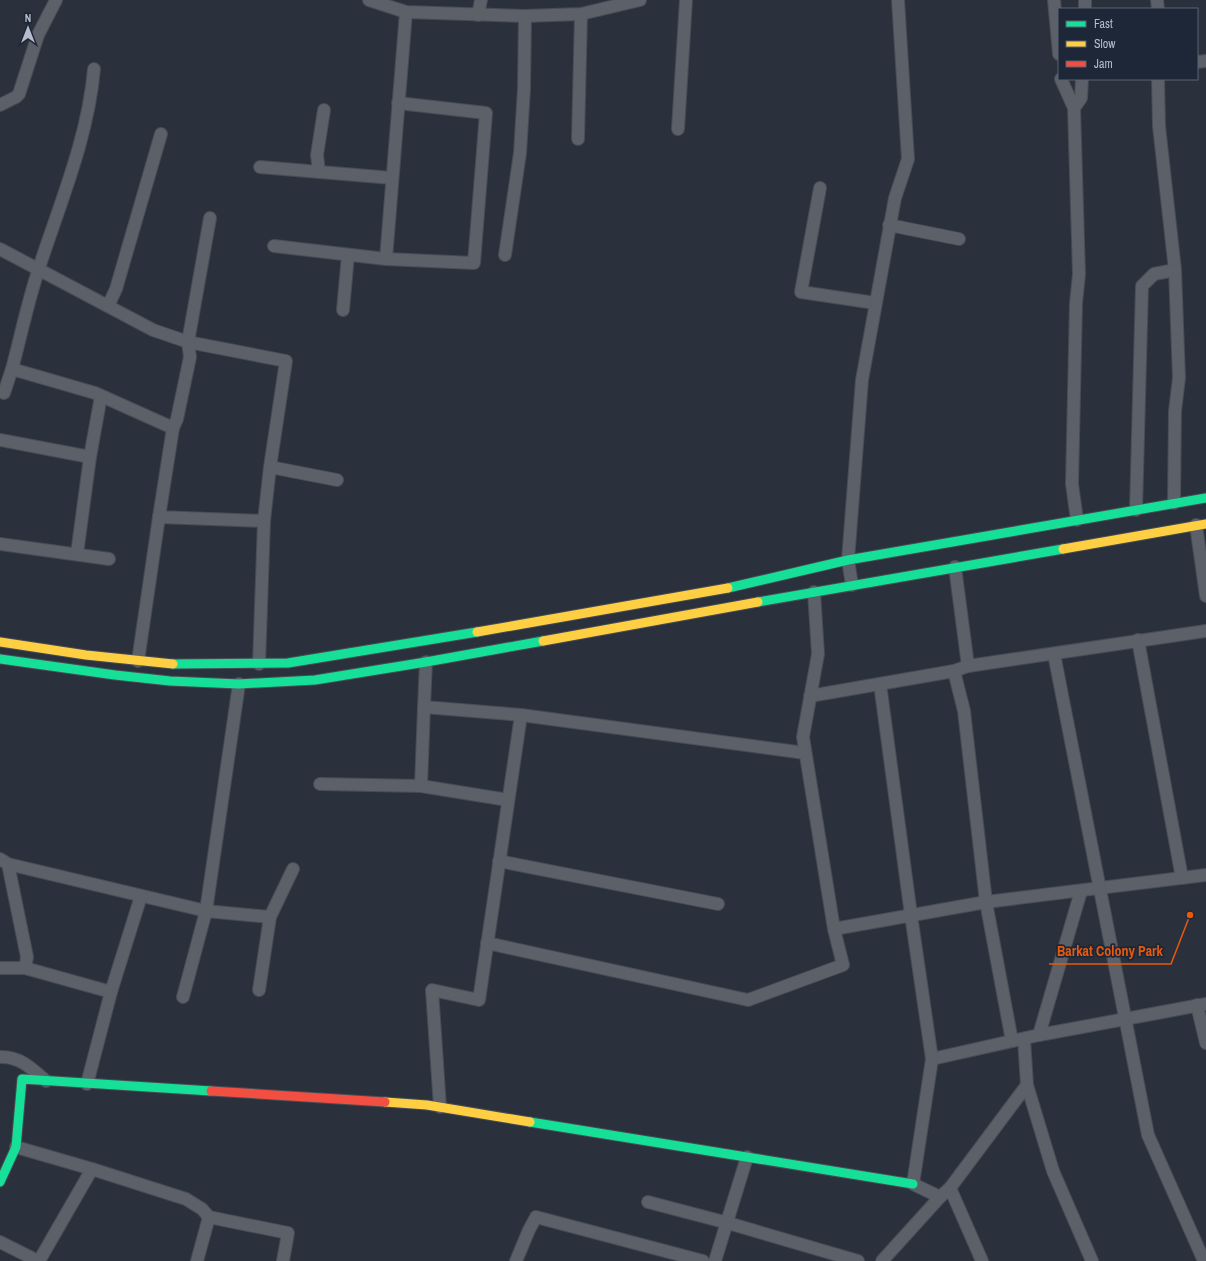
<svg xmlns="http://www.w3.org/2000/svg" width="1206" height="1261" font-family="'Archivo Narrow',sans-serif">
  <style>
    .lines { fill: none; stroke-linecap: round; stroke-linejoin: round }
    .street-casing { stroke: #474c54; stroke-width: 14 }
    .fast-casing { stroke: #474c54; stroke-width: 11 }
    .slow-casing { stroke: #474c54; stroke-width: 11 }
    .jam-casing { stroke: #474c54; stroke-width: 11 }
    .street { stroke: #5b6069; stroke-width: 12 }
    .fast { stroke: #16e098; stroke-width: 9 }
    .slow { stroke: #ffcf43; stroke-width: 9 }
    .jam { stroke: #f24e42; stroke-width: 9 }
    .leader { fill: none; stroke: #e8590c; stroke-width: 1.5 }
    .callout-dot { fill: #e8590c; stroke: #1d2737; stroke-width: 1.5 }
    .callout-label { font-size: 14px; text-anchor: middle; font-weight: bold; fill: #e8590c; stroke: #1d2737; stroke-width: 3.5; stroke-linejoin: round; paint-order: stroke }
  </style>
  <rect width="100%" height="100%" fill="#2b313c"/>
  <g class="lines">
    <g class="street-casing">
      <g id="street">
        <polyline points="369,0 406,12 525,16 581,14 640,0"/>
        <polyline points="1054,0 1059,54"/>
        <polyline points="1157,0 1158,9"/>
        <polyline points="1085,9 1085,0"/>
        <polyline points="478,15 481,0"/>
        <polyline points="1197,62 1206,61"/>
        <path d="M94,69c-6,69 -34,134 -55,199 -11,33 -18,67 -27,101l83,24 78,35"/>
        <polyline points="1061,79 1074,108 1079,274 1076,303 1072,484 1077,520"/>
        <polyline points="1158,79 1159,126 1175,270 1179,378 1175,411 1174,503"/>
        <polyline points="0,105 16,97 19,94 38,35 56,0"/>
        <polyline points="1074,108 1081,98 1082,79"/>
        <polyline points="678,129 686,0"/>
        <polyline points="578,139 581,14"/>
        <polyline points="260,167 392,178"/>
        <polyline points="319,172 317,155 324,110"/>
        <polyline points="820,188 801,292 875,303"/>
        <polyline points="210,218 188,342 190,357 177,419 173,428 159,517 264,521"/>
        <polyline points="889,225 959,239"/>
        <polyline points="274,246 386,259 474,263 486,113 398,103"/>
        <polyline points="0,249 153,330 188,342 286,361 270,467 264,521 259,664"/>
        <polyline points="505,255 520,153 524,89 525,16"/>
        <polyline points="386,259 406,12"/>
        <polyline points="108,306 116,289 161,134"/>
        <polyline points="343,310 348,255"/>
        <polyline points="4,393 12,369"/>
        <polyline points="0,440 90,457"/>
        <polyline points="270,467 337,480"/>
        <polyline points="1136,510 1142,286 1154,274 1175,270"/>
        <polyline points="1196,525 1206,596"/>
        <polyline points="0,544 109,559"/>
        <polyline points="77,554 90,457 101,396"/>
        <polyline points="955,567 968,666 954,671 964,711 986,902 1012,1041"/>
        <polyline points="852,585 848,560 862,380 895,198 908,159 898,0"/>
        <polyline points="814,592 818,654 803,737 834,929 986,902 1206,875"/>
        <polyline points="1138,640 1182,878"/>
        <polyline points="1054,654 1148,1135 1204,1261"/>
        <polyline points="138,661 159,517"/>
        <polyline points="426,662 424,707 521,715 479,1000 432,990 440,1107"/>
        <polyline points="968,666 1206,631"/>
        <polyline points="880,684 911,915 932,1059 1039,1035 1206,1004"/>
        <polyline points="810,696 954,671"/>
        <polyline points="521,715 805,753"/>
        <polyline points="320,784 421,786 508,800"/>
        <polyline points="421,786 424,707"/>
        <polyline points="0,859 8,864 206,911 239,684"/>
        <polyline points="499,861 718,904"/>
        <polyline points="8,864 27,957 25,968"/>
        <polyline points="487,943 748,1000 843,965 834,929"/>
        <polyline points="0,968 25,968 111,992"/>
        <polyline points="259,990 270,917 293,869"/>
        <polyline points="183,997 206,911 270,917"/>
        <polyline points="1197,1005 1206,1043"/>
        <polyline points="1039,1035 1081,891"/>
        <path d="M0,1057c20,-1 32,12 46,24"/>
        <polyline points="932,1059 913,1184 940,1197"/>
        <polyline points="87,1084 111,992 141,896"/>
        <polyline points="1027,1085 1053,1171 1092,1261"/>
        <polyline points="16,1147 92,1169 186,1199 202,1209 209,1217"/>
        <polyline points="950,1188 982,1261"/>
        <polyline points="648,1202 728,1223 858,1261"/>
        <polyline points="0,1242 38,1261"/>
        <polyline points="39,1261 92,1169"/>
        <polyline points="197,1261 209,1217 288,1233 283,1261"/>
        <polyline points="516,1261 529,1230 536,1217 703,1261"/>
        <polyline points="715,1261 747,1157"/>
        <polyline points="882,1261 940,1197 950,1188 1027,1085 1024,1039"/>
      </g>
    </g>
    <g class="fast-casing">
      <g id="fast">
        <polyline points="728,588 848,560 1206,498"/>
        <polyline points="758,602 1063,549"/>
        <polyline points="0,659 115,675 170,681 239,684 315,680 426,662 543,641"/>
        <polyline points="173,664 288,663 477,632"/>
        <polyline points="530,1122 913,1184"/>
        <polyline points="0,1182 16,1147 22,1079 211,1091"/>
      </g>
    </g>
    <g class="slow-casing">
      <g id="slow">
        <polyline points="1063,549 1206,524"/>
        <polyline points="477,632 728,588"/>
        <polyline points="543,641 758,602"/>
        <polyline points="0,642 86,655 173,664"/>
        <polyline points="385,1102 427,1105 530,1122"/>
      </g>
    </g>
    <g class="jam-casing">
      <polyline id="jam" points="211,1091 385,1102"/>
    </g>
    <use href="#street" class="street"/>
    <use href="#fast" class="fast"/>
    <use href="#slow" class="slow"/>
    <use href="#jam" class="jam"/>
  </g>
  <path class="leader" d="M1190 915L1171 964H1049"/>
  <circle class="callout-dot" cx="1190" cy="915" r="4"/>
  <g class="callout-label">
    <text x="1110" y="956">Barkat Colony Park</text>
  </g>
  <rect x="1058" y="8" width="140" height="72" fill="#1d2737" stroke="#5a6373"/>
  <rect x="1066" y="21" width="20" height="6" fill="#16e098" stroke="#5a6373"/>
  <text x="1094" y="28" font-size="12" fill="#b5bdcc">Fast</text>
  <rect x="1066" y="41" width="20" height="6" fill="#ffcf43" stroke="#5a6373"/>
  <text x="1094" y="48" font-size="12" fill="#b5bdcc">Slow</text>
  <rect x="1066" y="61" width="20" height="6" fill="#f24e42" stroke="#5a6373"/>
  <text x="1094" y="68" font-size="12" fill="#b5bdcc">Jam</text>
  <g transform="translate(28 28)" stroke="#1d2737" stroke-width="3" paint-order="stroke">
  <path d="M0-3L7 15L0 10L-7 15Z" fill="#b5bdcc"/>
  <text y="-6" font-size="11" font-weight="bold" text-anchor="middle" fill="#b5bdcc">N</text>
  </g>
</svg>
